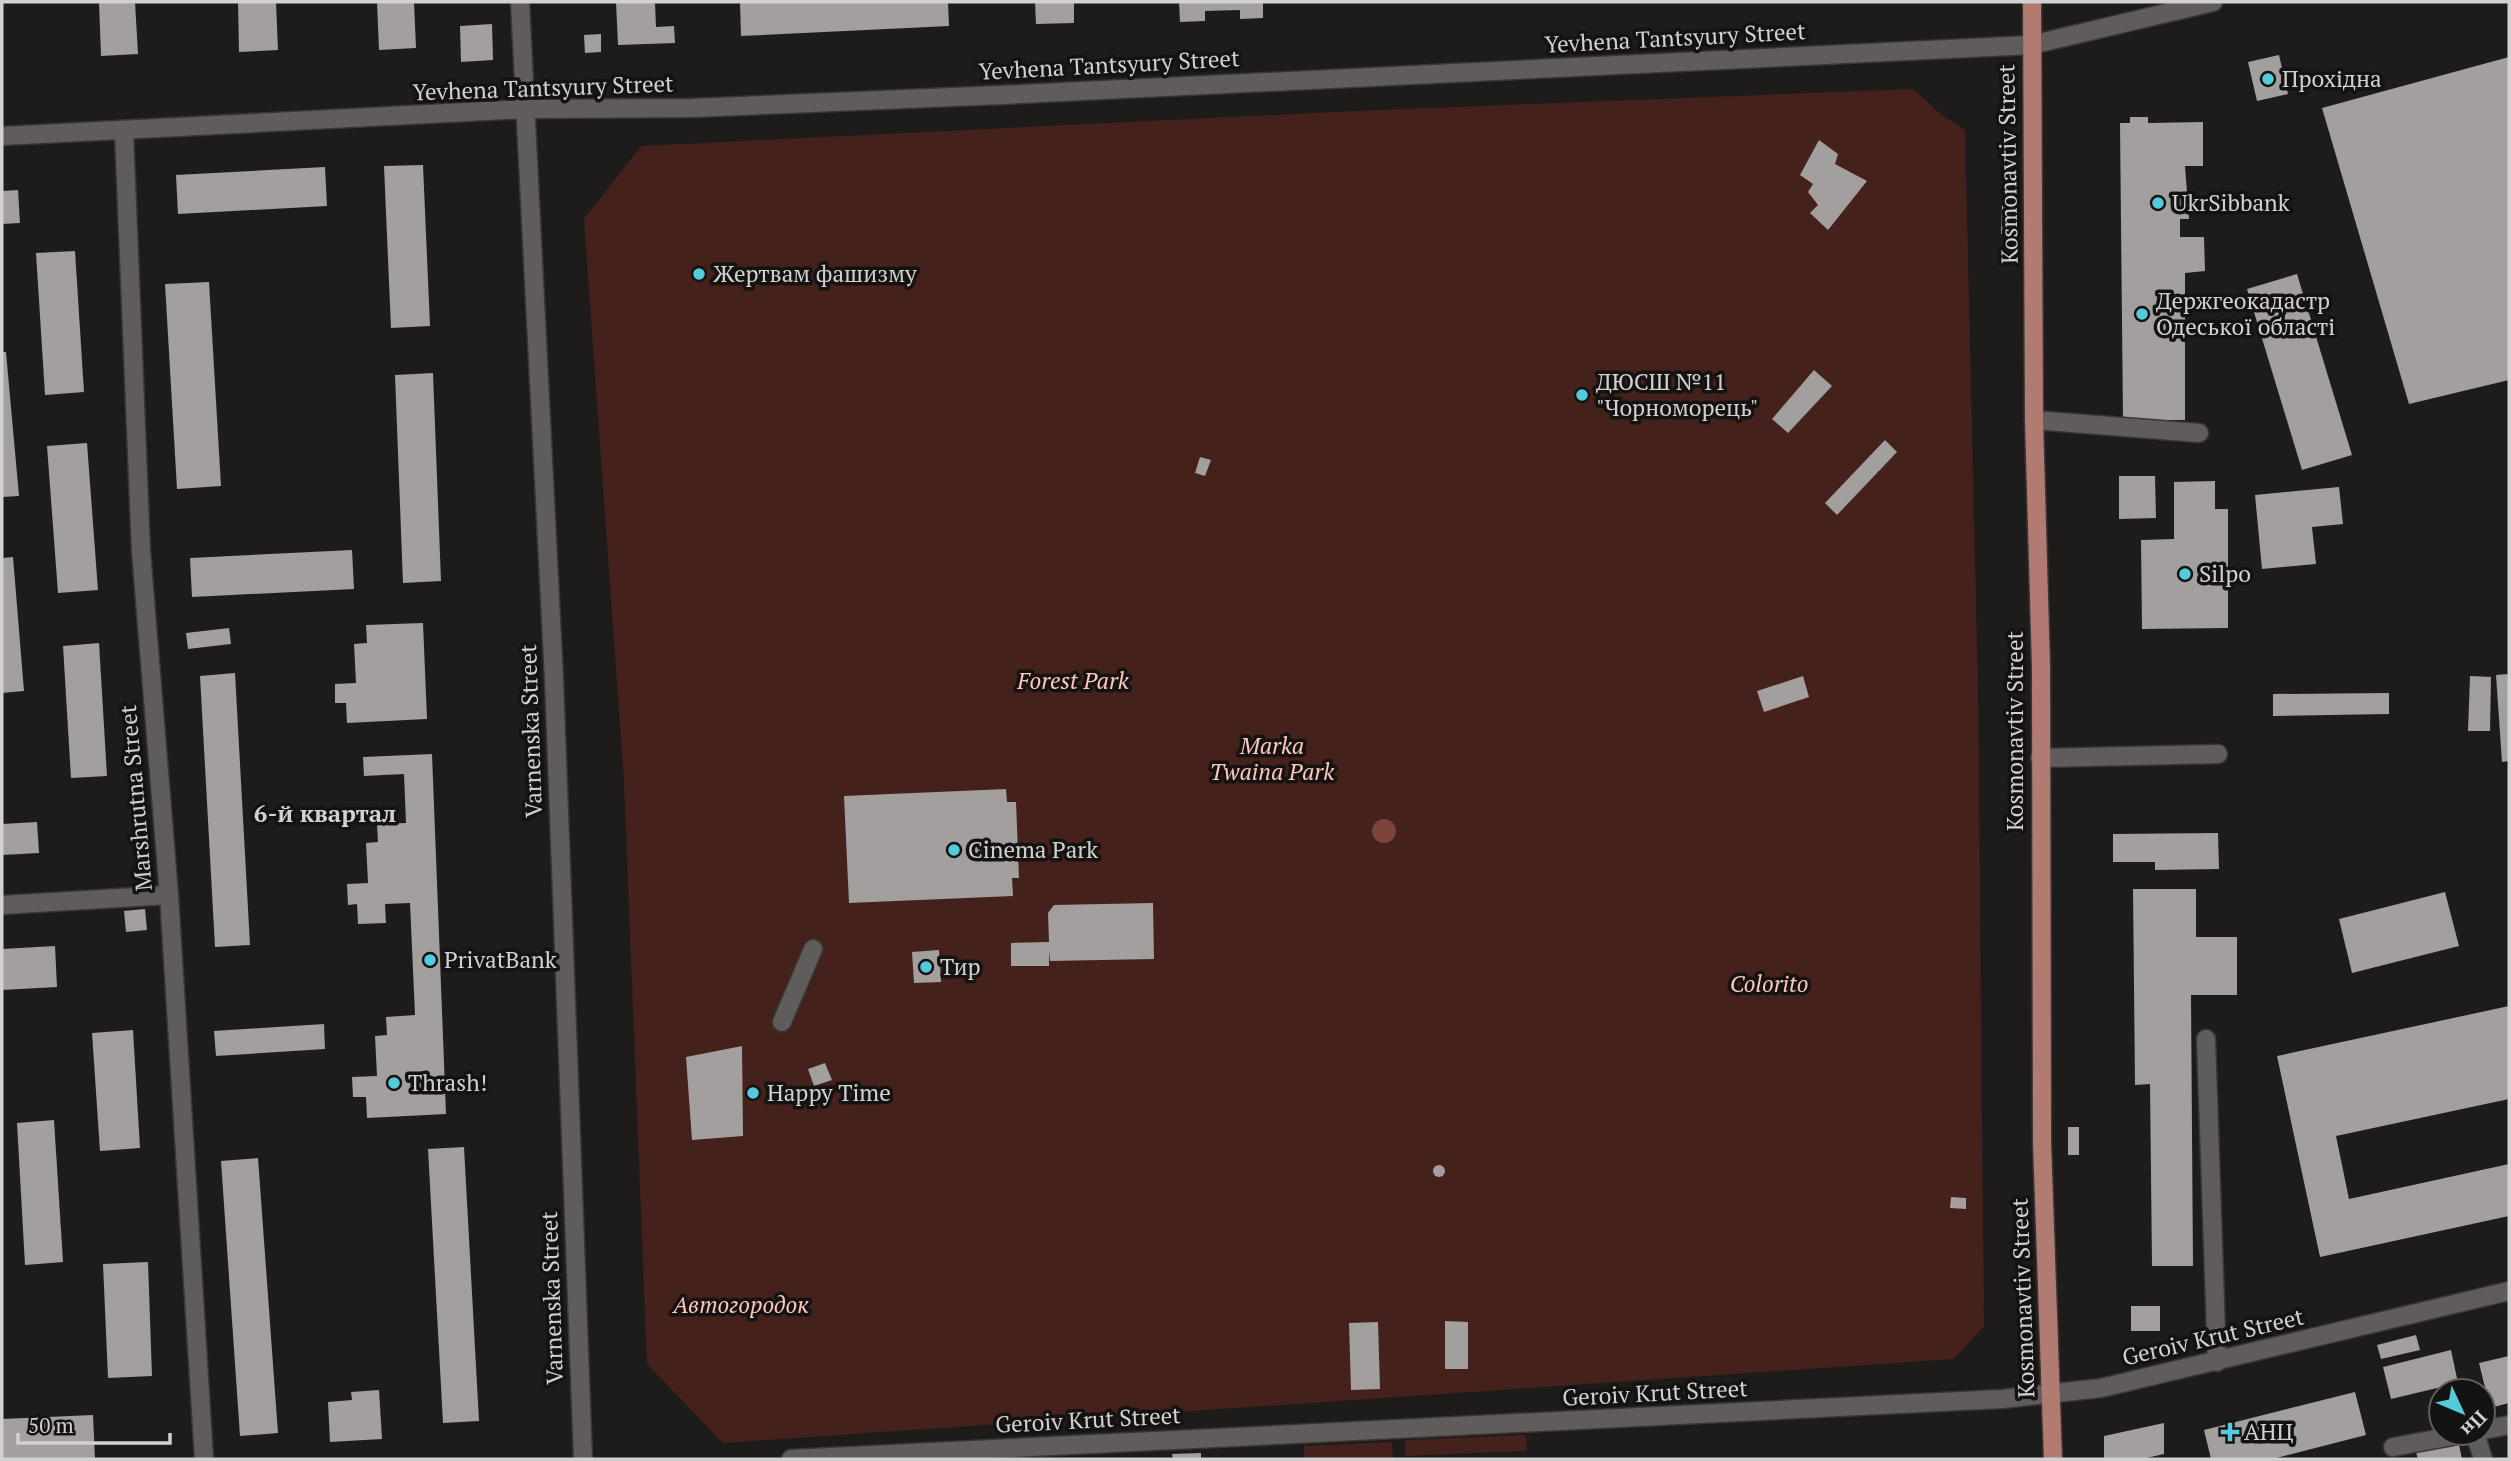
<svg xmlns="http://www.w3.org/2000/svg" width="2511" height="1461" font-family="'PT Serif',serif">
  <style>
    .green { fill: #45211b }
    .water { fill: #7b433b }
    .building { fill: #a29f9e }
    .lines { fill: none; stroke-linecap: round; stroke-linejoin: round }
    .minor-casing { stroke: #383636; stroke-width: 21 }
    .major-casing { stroke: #383636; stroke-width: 21 }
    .minor { stroke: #5f5c5b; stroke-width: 18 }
    .major { stroke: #b27b72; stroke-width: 18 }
    .poi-dot { fill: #54cadd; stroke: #151212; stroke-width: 2.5 }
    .labels { text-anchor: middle; stroke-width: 7; stroke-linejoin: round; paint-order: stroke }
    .street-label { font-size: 23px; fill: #d2d0d0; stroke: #151212 }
    .poi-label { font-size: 23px; fill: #d2d0d0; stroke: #151212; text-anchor: start }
    .park-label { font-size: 23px; font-style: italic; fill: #fec6bc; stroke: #151212 }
    .neighbourhood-label { font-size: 24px; font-weight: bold; fill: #d2d0d0; stroke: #151212 }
  </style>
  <rect width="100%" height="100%" fill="#1e1b1b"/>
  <g class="green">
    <polygon points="1913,89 1943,116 1965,130 1978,690 1984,1326 1954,1359 723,1443 647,1364 624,781 584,219 641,146 1355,111"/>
    <polygon points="1526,1435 1527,1451 1405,1456 1405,1440"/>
    <polygon points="1392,1442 1393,1459 1304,1459 1304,1446"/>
  </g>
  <circle class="water" cx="1384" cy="831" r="12"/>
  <g class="building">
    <polygon points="99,2 135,2 138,54 101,56"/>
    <polygon points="238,2 276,2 278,50 239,52"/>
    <polygon points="377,2 414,2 416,48 379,50"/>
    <polygon points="616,2 655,2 656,27 674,26 675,43 618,45"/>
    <polygon points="740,2 948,2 949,26 741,36"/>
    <polygon points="1035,2 1074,2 1074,23 1036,24"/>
    <polygon points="1179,2 1263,2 1263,18 1240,19 1240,10 1205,11 1205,21 1180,22"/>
    <polygon points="492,24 493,60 461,62 460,26"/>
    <polygon points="601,34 601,52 585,53 584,35"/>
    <polygon points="2279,55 2288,94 2257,101 2248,62"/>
    <polygon points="2509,57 2509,380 2409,404 2322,108"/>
    <polygon points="2130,117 2148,117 2148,123 2203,122 2203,166 2185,166 2189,219 2180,219 2180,237 2204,237 2205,271 2185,273 2185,420 2123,420 2120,123 2130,123"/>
    <polygon points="1819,140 1838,154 1835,164 1867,181 1828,230 1810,213 1818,205 1808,192 1813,184 1800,175"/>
    <polygon points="423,165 430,326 391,328 384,166"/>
    <polygon points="325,167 327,206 178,214 176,175"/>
    <polygon points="18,190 20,223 2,224 2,191"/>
    <polygon points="2002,205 2010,206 2009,234 2001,234"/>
    <polygon points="75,251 84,392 45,395 36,253"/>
    <polygon points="2297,274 2352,455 2302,470 2247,289"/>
    <polygon points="209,282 221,486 177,489 165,284"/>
    <polygon points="2,352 6,352 19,496 2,497"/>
    <polygon points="1814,370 1832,386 1788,433 1772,419"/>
    <polygon points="433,373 441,581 403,583 395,375"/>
    <polygon points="1885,440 1897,452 1837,515 1825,503"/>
    <polygon points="87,443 98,590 58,593 47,446"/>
    <polygon points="1200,457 1211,460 1205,476 1195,473"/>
    <polygon points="2119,476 2155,476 2156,518 2119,519"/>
    <polygon points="2215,481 2215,509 2228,509 2228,628 2142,629 2141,540 2174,539 2174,482"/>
    <polygon points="2339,487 2343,524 2312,527 2316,564 2262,569 2255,495"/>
    <polygon points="352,550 354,589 192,597 190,558"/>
    <polygon points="13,557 24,691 2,693 2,558"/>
    <polygon points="423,623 427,719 347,723 346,703 335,703 335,684 356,683 354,644 367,643 366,625"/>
    <polygon points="229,628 231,644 188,649 186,633"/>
    <polygon points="99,643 107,776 71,778 63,646"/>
    <polygon points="235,673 250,945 215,947 200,676"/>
    <polygon points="2509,674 2509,761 2502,762 2496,675"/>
    <polygon points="1803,676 1809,697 1764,712 1757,691"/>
    <polygon points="2470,676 2491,677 2490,731 2468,731"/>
    <polygon points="2389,693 2389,714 2273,716 2273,694"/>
    <polygon points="432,754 446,1114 367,1118 366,1097 353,1097 352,1077 377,1076 375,1036 387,1035 386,1017 415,1015 410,903 385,904 386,923 358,924 357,904 348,905 347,884 368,883 366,843 378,842 377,824 406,823 404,774 364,776 363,757"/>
    <polygon points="1006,789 1007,802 1016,802 1019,878 1012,878 1013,896 849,903 844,796"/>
    <polygon points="37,822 39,853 2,855 2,824"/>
    <polygon points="2218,833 2219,869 2155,870 2155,862 2113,862 2113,834"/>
    <polygon points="2133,889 2196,889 2196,937 2237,937 2237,995 2191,995 2193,1266 2152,1266 2150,1084 2135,1085"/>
    <polygon points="2445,892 2459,946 2352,973 2339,919"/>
    <polygon points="1153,903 1154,959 1050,961 1049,951 1049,966 1011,966 1011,943 1049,942 1048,913 1054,905"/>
    <polygon points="145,909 147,930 126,932 124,911"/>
    <polygon points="55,946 57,987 2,990 2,949"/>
    <polygon points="939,950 941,982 914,983 912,952"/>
    <polygon points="2509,1006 2509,1099 2336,1136 2349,1199 2509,1164 2509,1216 2320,1257 2277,1056"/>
    <polygon points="324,1024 325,1049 216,1056 214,1031"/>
    <polygon points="133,1030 140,1148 100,1151 92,1033"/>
    <polygon points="742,1046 743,1136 692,1140 686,1057"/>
    <polygon points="825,1063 832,1080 814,1086 808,1069"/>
    <polygon points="54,1120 63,1262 25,1265 17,1123"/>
    <rect x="2068" y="1127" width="11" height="28"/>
    <polygon points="464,1147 479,1421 443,1423 428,1149"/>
    <polygon points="258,1158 278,1433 240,1436 221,1161"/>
    <circle cx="1439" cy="1171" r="6"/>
    <polygon points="1951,1197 1966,1198 1966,1209 1950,1208"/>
    <polygon points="148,1262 152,1376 108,1378 103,1264"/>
    <rect x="2131" y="1306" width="29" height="25"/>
    <polygon points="1445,1321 1468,1322 1468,1369 1445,1369"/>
    <polygon points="1378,1322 1380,1389 1351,1390 1349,1323"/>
    <polygon points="2416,1335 2420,1350 2381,1359 2377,1345"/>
    <polygon points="2451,1350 2458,1383 2391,1399 2383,1367"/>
    <polygon points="2509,1356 2509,1403 2490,1408 2479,1363"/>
    <polygon points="379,1390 382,1439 330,1442 328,1402 352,1400 351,1392"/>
    <polygon points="2355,1392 2366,1435 2272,1459 2211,1459 2204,1430"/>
    <polygon points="93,1415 95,1459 2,1459 2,1419"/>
    <polygon points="2164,1423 2164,1454 2142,1459 2104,1459 2104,1436"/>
    <polygon points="2458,1440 2462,1459 2418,1459 2415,1449"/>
    <polygon points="1201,1453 1201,1459 1173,1459 1172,1454"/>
  </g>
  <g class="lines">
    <g class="minor-casing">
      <g id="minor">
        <polyline points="520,2 554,679 583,1459"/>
        <polyline points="124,132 141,551 169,895 204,1459"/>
        <polyline points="2,136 525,109 693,108 1001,95 2031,45 2213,2"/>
        <polyline points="2034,420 2199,433"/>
        <polyline points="2040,758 2218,754"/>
        <polyline points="2,905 169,895"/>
        <polyline points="782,1022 813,949"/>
        <polyline points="2206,1039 2217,1362"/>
        <polyline points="2483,1430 2509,1425"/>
        <polyline points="2475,1433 2483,1459"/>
        <polyline points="2393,1447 2469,1433"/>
        <polyline points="791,1459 2002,1399 2101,1388 2509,1291"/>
      </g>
    </g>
    <g class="major-casing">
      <polyline id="major" points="2032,2 2034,420 2041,667 2042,1142 2053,1459"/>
    </g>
    <use href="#minor" class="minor"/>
    <use href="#major" class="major"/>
  </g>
  <g class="poi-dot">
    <circle cx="2268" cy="79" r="7"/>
    <circle cx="2158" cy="203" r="7"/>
    <circle cx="699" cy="274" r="7"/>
    <circle cx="2142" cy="314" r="7"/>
    <circle cx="1582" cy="395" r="7"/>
    <circle cx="2185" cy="574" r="7"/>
    <circle cx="954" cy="850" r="7"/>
    <circle cx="430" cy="960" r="7"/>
    <circle cx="926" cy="967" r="7"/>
    <circle cx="394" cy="1083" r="7"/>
    <circle cx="753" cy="1093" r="7"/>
    <path d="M2226.5 1421.5h7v7h7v7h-7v7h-7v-7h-7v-7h7z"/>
  </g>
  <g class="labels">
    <g class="street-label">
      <text transform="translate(1675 38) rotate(-3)" y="8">Yevhena Tantsyury Street</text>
      <text transform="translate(1109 65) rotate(-3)" y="8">Yevhena Tantsyury Street</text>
      <text transform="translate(543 88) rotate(-2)" y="8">Yevhena Tantsyury Street</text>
      <text transform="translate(2008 164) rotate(-91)" y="8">Kosmonavtiv Street</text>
      <text transform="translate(531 731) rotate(-92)" y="8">Varnenska Street</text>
      <text transform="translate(2015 731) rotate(-90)" y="8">Kosmonavtiv Street</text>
      <text transform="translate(136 798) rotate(-95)" y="8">Marshrutna Street</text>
      <text transform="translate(552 1298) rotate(-92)" y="8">Varnenska Street</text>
      <text transform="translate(2023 1298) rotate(-92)" y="8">Kosmonavtiv Street</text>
      <text transform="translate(2213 1337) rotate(-13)" y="8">Geroiv Krut Street</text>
      <text transform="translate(1655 1393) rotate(-3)" y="8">Geroiv Krut Street</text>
      <text transform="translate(1088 1420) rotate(-3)" y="8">Geroiv Krut Street</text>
    </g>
    <g class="poi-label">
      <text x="2282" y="87">Прохідна</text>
      <text x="2172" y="211">UkrSibbank</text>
      <text x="713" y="282">Жертвам фашизму</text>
      <text x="2156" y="309">Держгеокадастр<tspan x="2156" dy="26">Одеської області</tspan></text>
      <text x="1596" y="390">ДЮСШ №11<tspan x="1596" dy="26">"Чорноморець"</tspan></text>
      <text x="2199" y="582">Silpo</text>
      <text x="968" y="858">Cinema Park</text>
      <text x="444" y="968">PrivatBank</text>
      <text x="940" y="975">Тир</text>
      <text x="408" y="1091">Thrash!</text>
      <text x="767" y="1101">Happy Time</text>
      <text x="2244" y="1440">АНЦ</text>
    </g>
    <g class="park-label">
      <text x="1073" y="689">Forest Park</text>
      <text x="1272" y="754">Marka<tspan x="1272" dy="26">Twaina Park</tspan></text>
      <text x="1769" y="992">Colorito</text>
      <text x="741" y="1313">Автогородок</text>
    </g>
    <g class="neighbourhood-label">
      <text x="325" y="822">6-й квартал</text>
    </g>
  </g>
  <rect width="2511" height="1461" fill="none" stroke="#d2d0d0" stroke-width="7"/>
  <g transform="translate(2462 1412) rotate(134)"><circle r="33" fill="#151212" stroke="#615e5e" stroke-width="2"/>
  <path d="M0-5L12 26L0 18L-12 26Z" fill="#54cadd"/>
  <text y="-10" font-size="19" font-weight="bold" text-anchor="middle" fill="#d2d0d0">Пн</text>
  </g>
  <path d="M18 1433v10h152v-10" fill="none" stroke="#d2d0d0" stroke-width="3.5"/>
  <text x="28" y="1433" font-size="21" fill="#d2d0d0" stroke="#151212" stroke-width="5" paint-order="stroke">50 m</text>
</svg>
